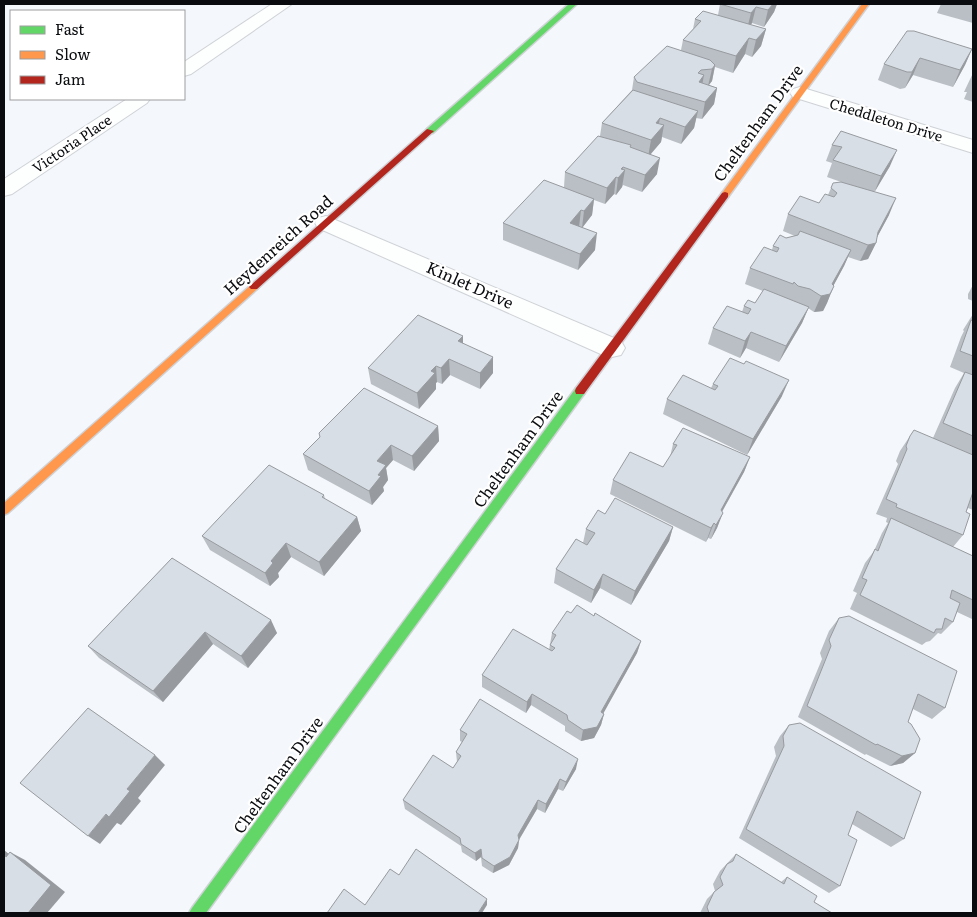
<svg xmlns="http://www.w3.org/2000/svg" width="977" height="917" font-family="Literata,serif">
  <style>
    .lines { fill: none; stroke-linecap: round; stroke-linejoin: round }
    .street-casing { stroke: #cfd2d6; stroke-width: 2 }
    .fast-casing { stroke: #cfd2d6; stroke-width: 3 }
    .slow-casing { stroke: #cfd2d6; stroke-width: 3 }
    .jam-casing { stroke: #cfd2d6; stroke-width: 3 }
    .street { fill: #fdfefe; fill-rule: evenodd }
    .fast { fill: #63d668; fill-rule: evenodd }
    .slow { fill: #ff974d; fill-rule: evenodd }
    .jam { fill: #b3261e; fill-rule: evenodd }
    .wall { fill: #babfc5 }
    .shaded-wall { fill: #979ba0 }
    .building { fill: #d8dee5; stroke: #979ba0 }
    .labels { text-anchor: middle; stroke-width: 4.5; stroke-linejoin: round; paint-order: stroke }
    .far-street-label { font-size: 14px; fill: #090b0e; stroke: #fff }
    .street-label { font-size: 16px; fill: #090b0e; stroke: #fff }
  </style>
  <rect width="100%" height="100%" fill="#f4f7fb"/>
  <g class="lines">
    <g class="street-casing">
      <g id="street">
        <polygon points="272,4 292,4 191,74 184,76 184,62"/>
        <polygon points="800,87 973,140 973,153 793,97 790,93 793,89"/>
        <polygon points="127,99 150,99 147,103 12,194 4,196 4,179"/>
        <polygon points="326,216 621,341 625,348 621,355 612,357 603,355 318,228 315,223 318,218"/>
      </g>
    </g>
    <g class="fast-casing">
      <g id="fast">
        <polygon points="569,4 577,4 433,133 427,133 427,129"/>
        <polygon points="580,387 585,391 584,394 206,913 189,913 192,908 576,388"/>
      </g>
    </g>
    <g class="slow-casing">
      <g id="slow">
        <polygon points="862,4 869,4 728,197 722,197 722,193"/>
        <polygon points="254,284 257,285 259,287 257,289 8,513 4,515 4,503 251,285"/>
      </g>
    </g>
    <g class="jam-casing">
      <g id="jam">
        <polygon points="427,129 434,131 257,289 251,289 249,287 251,285"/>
        <polygon points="725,192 728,193 728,197 584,394 576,394 575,391 576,388 722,193"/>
      </g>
    </g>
    <use href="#street" class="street"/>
    <use href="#fast" class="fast"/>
    <use href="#slow" class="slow"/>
    <use href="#jam" class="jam"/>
  </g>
  <g class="wall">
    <polygon points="720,4 777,4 774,12 764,27 752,23 751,25 766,29 761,46 752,57 745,54 733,73 715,67 712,81 709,85 717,88 714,104 702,119 696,118 694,128 681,144 662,137 661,142 651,154 657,174 642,192 623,185 622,187 616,195 614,194 605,204 594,200 592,215 582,228 595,250 578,270 503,240 503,223 564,187 565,172 600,136 602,123 632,90 634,77 681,50 683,40 693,29 695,19 718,15"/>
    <polygon points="941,4 973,4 973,23 937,13"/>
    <polygon points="972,49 965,65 953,87 913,75 905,88 900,89 878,80 884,64"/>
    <polygon points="973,73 973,102 964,99 967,92 964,92"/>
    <polygon points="841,131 890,166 874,192 889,215 877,237 876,243 868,259 860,261 848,257 844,266 833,286 827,303 823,311 814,312 808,308 802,323 779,362 746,348 740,358 708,344 713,328 742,312 744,306 755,303 763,291 745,284 750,268 772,250 773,246 786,238 795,236 783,231 788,214 819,203 828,195 831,188 841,182 827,177 832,163 826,161 832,145"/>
    <polygon points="973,285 973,301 968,299 968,294"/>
    <polygon points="973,314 973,510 968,508 966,512 963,535 953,547 973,556 973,618 972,619 957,612 953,622 941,634 938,633 930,641 926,642 922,645 850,609 857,593 853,591 865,563 874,551 882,533 888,523 886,522 887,518 876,514 898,464 896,461 900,451 910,436 933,438 955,388 964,373 950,367 961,337 964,331 963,330"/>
    <polygon points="463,343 493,373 480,389 450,375 442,384 437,382 436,383 436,389 419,409 371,384 368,368"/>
    <polygon points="713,384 782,396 747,455 663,414 667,399 711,388"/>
    <polygon points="438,426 439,441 414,471 393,460 386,468 388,480 383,487 384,491 372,505 308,470 303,454"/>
    <polygon points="673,444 750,457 744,472 722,512 717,528 711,539 708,538 706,542 610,494 613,480 663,467 670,457"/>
    <polygon points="324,495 325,499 357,517 361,531 324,576 291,557 278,573 279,577 270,586 210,550 202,536"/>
    <polygon points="605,514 673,527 669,541 631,605 600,588 591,603 554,583 556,569 588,545 583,543 586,529"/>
    <polygon points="172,558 277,633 248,668 213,644 163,702 99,658 88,646"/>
    <polygon points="571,613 594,616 641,641 637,653 603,713 604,714 601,725 594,738 581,741 565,731 565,726 531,705 526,713 482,687 482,675 549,650 552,633"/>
    <polygon points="839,618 945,708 932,719 913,709 908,722 915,753 903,763 890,766 866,754 865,755 798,717 822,659 820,653 829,631"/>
    <polygon points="789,725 904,839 891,847 852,824 848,835 840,886 829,893 739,838 776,756 774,747 780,736"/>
    <polygon points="460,730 576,769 563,791 558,789 545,813 537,809 519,840 518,848 509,865 493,873 482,866 481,857 476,861 462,852 461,846 405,809 403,800 453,768 457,762 456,752 462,742 460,741"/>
    <polygon points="736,854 781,882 787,877 814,902 832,913 700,913 707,899 715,891 713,884 720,871"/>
  </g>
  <g class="shaded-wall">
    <polygon points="773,4 777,4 774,12 764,27 768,10"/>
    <polygon points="756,7 752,23 747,29 751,13"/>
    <polygon points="766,29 761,46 752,57 756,40"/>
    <polygon points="749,38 745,54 733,73 736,56"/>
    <polygon points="972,49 965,65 953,87 960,70"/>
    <polygon points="920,58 913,75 905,88 912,72"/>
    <polygon points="715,65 712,81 708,86 712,69"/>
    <polygon points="704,75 701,91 699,82"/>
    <polygon points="717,88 714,104 702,119 705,102"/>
    <polygon points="698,111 694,128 681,144 685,127"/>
    <polygon points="660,118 657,133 664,125 661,142 648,157 651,140 656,123"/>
    <polygon points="897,150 890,166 874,193 881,176"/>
    <polygon points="660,158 657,174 642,192 645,175"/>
    <polygon points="623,167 622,173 625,170 622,187 616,195 618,178 621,169"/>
    <polygon points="616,177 614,194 605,204 607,188"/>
    <polygon points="896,198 889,215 874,243 876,243 868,259 860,261 868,245 878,232"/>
    <polygon points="594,199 592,215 582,228 584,211"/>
    <polygon points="581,210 579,227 570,223"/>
    <polygon points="597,233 595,250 578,270 580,254"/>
    <polygon points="851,250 844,266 829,294 834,286 827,303 823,311 814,312 821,296 832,284"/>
    <polygon points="809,307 802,323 779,362 786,346"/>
    <polygon points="751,332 746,348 740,358 745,341"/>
    <polygon points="463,336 463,352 458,341"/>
    <polygon points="493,357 493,373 480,389 480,373"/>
    <polygon points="449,359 450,375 442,384 441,368"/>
    <polygon points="436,366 437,382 436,383 436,389 419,409 417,393 431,371"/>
    <polygon points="789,380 782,396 747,455 753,439"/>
    <polygon points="438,426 439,441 414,471 412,456"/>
    <polygon points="391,445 393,460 386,468 388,480 383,487 384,491 372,505 369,491 377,461"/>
    <polygon points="750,457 744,472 715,524 721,510"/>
    <polygon points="723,513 717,528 711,539 716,525"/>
    <polygon points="357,517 361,531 324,576 319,562"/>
    <polygon points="714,523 708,538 706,542 711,528"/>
    <polygon points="673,527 669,541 631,605 635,591"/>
    <polygon points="286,543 291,557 278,573 279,577 270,586 265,573 271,561"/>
    <polygon points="603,574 600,588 591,603 594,590"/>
    <polygon points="271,620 277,633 248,668 241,656"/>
    <polygon points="205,632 213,644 163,702 153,691"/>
    <polygon points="641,641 637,653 598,723 601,712"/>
    <polygon points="532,694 531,705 526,713 527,702"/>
    <polygon points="604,714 601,725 594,738 581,741 583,730"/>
    <polygon points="915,753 903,763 890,766 902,756"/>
    <polygon points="155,755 165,765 138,798 141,801 121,825 117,823 100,844 88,836"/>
    <polygon points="578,759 576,769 563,791 566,782"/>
    <polygon points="560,779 558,789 545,813 546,804"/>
    <polygon points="538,800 537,809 517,843 518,835"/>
    <polygon points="519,840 518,848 509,865 493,873 494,866"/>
    <polygon points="481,849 481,857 476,861 475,853"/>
    <polygon points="4,850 21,864 6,857 4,854"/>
    <polygon points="10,852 25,860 65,892 47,913 28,913"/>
    <polygon points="487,899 487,905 482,913 478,913"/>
  </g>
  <g class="building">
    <polygon points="720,4 773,4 768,10 756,7 751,13"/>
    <polygon points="703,11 766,29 756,40 749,38 736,56 683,40 701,21 695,19"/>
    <polygon points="907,31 914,31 972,49 960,70 920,58 912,72 907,72 884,64"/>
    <polygon points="667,46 710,60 715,65 712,69 701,70 698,73 704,75 699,82 717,88 705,102 637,82 634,77"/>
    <polygon points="633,90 698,111 685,127 660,118 656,123 664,125 651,140 602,123"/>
    <polygon points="841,131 897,150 881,176 833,160 842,147 832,145"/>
    <polygon points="598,136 631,145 630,147 660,158 645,175 623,167 621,169 625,170 618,178 616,177 607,188 565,172"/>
    <polygon points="544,180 594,199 584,211 581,210 570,223 597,233 580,254 503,223"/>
    <polygon points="841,182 896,198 878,232 876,243 868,245 788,214 800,196 819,203 825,194 834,197 837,193 831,188 833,183"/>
    <polygon points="800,231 851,250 832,284 834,286 830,294 821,296 810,289 798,286 794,282 793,284 750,268 764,247 777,252 779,248 773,246 780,235 786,238 798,235"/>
    <polygon points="764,289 809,307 786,346 751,332 745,341 713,328 727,306 748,314 751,309 744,306 748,300 755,303"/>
    <polygon points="418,315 463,336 458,341 493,357 480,373 449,359 441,368 436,366 431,371 435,373 417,393 368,368"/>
    <polygon points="971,320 973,321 973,356 960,351"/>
    <polygon points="730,358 744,364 746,361 789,380 753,439 667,399 683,375 715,390 718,386 713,384"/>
    <polygon points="965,372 973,375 973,436 943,423"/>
    <polygon points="364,388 438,426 412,456 391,445 377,461 386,465 378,475 381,476 369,491 303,454 320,437 319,433"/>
    <polygon points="683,428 750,457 721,510 723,513 716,525 714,523 711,528 613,480 630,452 663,467 677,445 673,444"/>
    <polygon points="914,430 973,455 973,492 966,512 970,514 963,535 896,507 897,504 886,499 907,449 906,446 910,436"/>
    <polygon points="269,465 324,495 322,497 357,517 319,562 286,543 271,561 273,563 265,573 202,536"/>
    <polygon points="615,498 673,527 635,591 603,574 594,590 556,569 576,539 587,545 595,533 586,529 598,510 605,514"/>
    <polygon points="891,518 973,556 973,600 952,590 950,598 960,603 953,622 945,618 942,629 936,629 934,633 860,595 867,580 862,578 875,549 878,551"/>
    <polygon points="172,558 271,620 241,656 205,632 153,691 88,646"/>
    <polygon points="577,605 594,616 595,613 641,641 601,712 604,714 597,727 583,730 568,720 567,715 532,694 527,702 482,675 513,629 552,651 555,648 550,645 556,635 552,633 567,611 571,613"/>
    <polygon points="849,616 957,671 945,708 918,694 908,722 911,724 920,739 915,753 902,756 877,744 876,745 807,706 831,646 829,640 839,618"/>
    <polygon points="480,699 578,759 566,782 560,779 546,804 538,800 518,835 519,840 510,857 494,866 482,858 481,849 475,853 461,844 460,838 403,800 433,755 453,768 461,756 456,752 467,734 460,730"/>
    <polygon points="88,708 155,755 127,789 130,791 109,817 106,814 88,836 20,783"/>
    <polygon points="800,723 921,792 904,839 857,811 848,835 857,840 840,886 746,829 784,746 783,736 789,725"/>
    <polygon points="416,849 487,899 478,913 327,913 344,889 365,905 390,869 399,875"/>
    <polygon points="10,852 51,885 28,913 4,913 4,854 6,857"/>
    <polygon points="736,854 784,884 787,877 817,896 814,902 832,913 709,913 707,907 714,892 723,885 720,877 727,864 733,861"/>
  </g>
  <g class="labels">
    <g class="far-street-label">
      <text transform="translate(886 120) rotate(17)" y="5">Cheddleton Drive</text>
      <text transform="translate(72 144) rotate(-34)" y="5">Victoria Place</text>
    </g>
    <g class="street-label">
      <text transform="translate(758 123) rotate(-54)" y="6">Cheltenham Drive</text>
      <text transform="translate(278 245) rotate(-42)" y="6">Heydenreich Road</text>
      <text transform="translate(470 285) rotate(24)" y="6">Kinlet Drive</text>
      <text transform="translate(518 449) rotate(-54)" y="6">Cheltenham Drive</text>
      <text transform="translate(278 775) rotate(-54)" y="6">Cheltenham Drive</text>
    </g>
  </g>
  <rect width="977" height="917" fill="none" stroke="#090b0e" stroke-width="10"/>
  <rect x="10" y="10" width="175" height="90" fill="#ffffff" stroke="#9d9d9f"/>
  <rect x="20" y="26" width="25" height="8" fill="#63d668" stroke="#9d9d9f"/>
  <text x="55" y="35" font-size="15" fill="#090b0e">Fast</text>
  <rect x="20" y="51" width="25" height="8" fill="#ff974d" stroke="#9d9d9f"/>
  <text x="55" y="60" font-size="15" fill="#090b0e">Slow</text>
  <rect x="20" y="76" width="25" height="8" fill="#b3261e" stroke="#9d9d9f"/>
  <text x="55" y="85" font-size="15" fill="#090b0e">Jam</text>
</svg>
